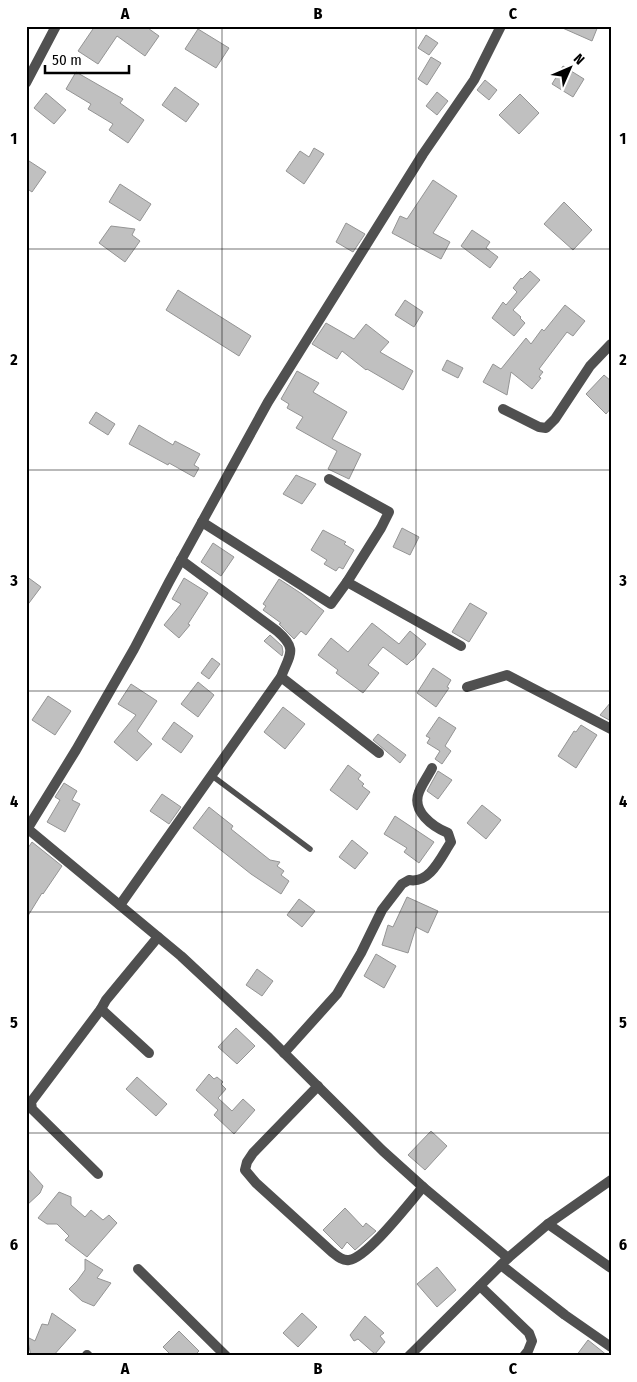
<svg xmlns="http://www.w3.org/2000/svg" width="637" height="1382" font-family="'Fira Sans Condensed',sans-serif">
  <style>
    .building { fill: #c0c0c0; stroke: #949494 }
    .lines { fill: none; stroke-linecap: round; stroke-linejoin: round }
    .service { stroke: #505050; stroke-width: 5.5 }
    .minor { stroke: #505050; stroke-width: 10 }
    .tertiary { stroke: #505050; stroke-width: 10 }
    .grid { fill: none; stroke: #000; stroke-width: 1; stroke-opacity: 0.55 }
    .neatline { fill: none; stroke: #000; stroke-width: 2 }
    .grid-label { font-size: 16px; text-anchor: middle; font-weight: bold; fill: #000 }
  </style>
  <rect width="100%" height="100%" fill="#fff"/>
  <g class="building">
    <polygon points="95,26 145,26 159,36 145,56 117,36 98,64 78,51"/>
    <polygon points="558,26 598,26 592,41"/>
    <polygon points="198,29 229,48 216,68 185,49"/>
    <polygon points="426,35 438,43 429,55 418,48"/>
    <polygon points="431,57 441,63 427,85 418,79"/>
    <polygon points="563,66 584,79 573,97 552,84"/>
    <polygon points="76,72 123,99 120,103 144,120 128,143 109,130 113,124 88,109 91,104 66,89"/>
    <polygon points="485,80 497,90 489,100 477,90"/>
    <polygon points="175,87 199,104 186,122 162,105"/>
    <polygon points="437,92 448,101 437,115 426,106"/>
    <polygon points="46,93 66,110 54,124 34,108"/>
    <polygon points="520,94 539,113 519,134 499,115"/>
    <polygon points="314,148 324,154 304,184 286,171 300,151 309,157"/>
    <polygon points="26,159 46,172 32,192 26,188"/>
    <polygon points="433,180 457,196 433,233 450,242 441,259 392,233 400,216 407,219"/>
    <polygon points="120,184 151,204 140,221 109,202"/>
    <polygon points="564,202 592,230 573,250 544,224"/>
    <polygon points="346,223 365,234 353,252 336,242"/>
    <polygon points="111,226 135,229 132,235 140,241 125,262 99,243"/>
    <polygon points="472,230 490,242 486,248 498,257 490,268 461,246"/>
    <polygon points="530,271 540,280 513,310 521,317 520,318 525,323 514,336 492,318 503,302 506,305 517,292 513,288 521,278 522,279"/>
    <polygon points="178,290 251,336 239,356 166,310"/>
    <polygon points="405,300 423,312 414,327 395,315"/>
    <polygon points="565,305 585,321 573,336 567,332 539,369 543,372 539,377 541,378 532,389 511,372 507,395 483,382 493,364 501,369 526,338 531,344 542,329 544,331"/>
    <polygon points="326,323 354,339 366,324 389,342 380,352 413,371 403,390 367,369 366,370 342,351 337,359 312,344"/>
    <polygon points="447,360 463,368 458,378 442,370"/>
    <polygon points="297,371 319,383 313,392 347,412 332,439 361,454 349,479 328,469 337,451 296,428 303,417 287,408 289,404 281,399"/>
    <polygon points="604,375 611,381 611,408 606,414 586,394"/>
    <polygon points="96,412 115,424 108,435 89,423"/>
    <polygon points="139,425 173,445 175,441 200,454 194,465 199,468 194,477 169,463 168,465 129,444"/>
    <polygon points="296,475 316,484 302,504 283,494"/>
    <polygon points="402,528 419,537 410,555 393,547"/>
    <polygon points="323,530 346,542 344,544 354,550 343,569 339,567 336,571 324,564 327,560 311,550"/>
    <polygon points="213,543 234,557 221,576 201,562"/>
    <polygon points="26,576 41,587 26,607"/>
    <polygon points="184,578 208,593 188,624 190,625 179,638 164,625 181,604 172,599"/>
    <polygon points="279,579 302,594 324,611 306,635 301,631 294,639 279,624 281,623 263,610 266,606 263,604"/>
    <polygon points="470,603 487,613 469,642 452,632"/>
    <polygon points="372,623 399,644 410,631 426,644 413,660 412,660 407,665 383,647 368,665 379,673 363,693 336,673 338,670 318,655 331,638 348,652"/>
    <polygon points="270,635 282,646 283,652 282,656 264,641"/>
    <polygon points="212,658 220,664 209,679 201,673"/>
    <polygon points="433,668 451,680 447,687 449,688 436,707 417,693"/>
    <polygon points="198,682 214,695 198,717 181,704"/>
    <polygon points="131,684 157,701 137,731 152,744 137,761 114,742 136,715 118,704"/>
    <polygon points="48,696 71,711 55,735 32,720"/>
    <polygon points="611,702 611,721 600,715"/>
    <polygon points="283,707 305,724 285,749 264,732"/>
    <polygon points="439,717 456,728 445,746 451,751 442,764 435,759 440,751 427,743 430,738 426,736"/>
    <polygon points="174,722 193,736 181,753 162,739"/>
    <polygon points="581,725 597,735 576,768 558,756 574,731 576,732"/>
    <polygon points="378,734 406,755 400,763 373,740"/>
    <polygon points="348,765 361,775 358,779 364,784 362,786 370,792 357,810 330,790"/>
    <polygon points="438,771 452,780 438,799 427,791"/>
    <polygon points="64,783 77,791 72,800 80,804 65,832 47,822 60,800 55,797"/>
    <polygon points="162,794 181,807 169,824 150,811"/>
    <polygon points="482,805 501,820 486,839 467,823"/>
    <polygon points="209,807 233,826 231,829 270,860 280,862 277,866 284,871 281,875 289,881 281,894 251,874 193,828"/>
    <polygon points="395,816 434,842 419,863 404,852 407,848 384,834"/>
    <polygon points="352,840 368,853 355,869 339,857"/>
    <polygon points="32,842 62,866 43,894 42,893 26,919 26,851"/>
    <polygon points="407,897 438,911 428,933 416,927 408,953 382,945 388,925 393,927"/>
    <polygon points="299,899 315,911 302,927 287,915"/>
    <polygon points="376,954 396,966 384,988 364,976"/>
    <polygon points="257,969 273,981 262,996 246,985"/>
    <polygon points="236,1028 255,1046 237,1064 218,1047"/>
    <polygon points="209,1074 214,1079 217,1077 223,1082 221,1084 226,1089 218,1098 232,1111 243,1099 255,1110 234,1134 214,1115 218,1110 196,1090"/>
    <polygon points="137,1077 167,1104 156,1116 126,1089"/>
    <polygon points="431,1131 447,1146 425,1170 408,1155"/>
    <polygon points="26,1167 43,1186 40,1193 26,1206"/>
    <polygon points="59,1192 71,1197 71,1205 85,1217 91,1210 103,1220 109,1215 117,1223 87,1257 65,1240 69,1236 57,1224 47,1224 38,1218"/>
    <polygon points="345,1208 363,1227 366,1223 376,1231 355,1250 347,1242 342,1249 323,1230"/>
    <polygon points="85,1259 103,1270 97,1278 111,1283 94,1306 82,1301 69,1289 77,1281 85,1270"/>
    <polygon points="437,1267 456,1290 437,1307 417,1284"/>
    <polygon points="52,1313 76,1330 53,1356 31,1356 27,1337 35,1341 42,1324 48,1325"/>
    <polygon points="302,1313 317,1327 298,1347 283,1333"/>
    <polygon points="365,1316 384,1333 380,1336 385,1342 375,1354 358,1339 354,1341 350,1335"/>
    <polygon points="179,1331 199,1351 194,1356 172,1356 163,1347"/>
    <polygon points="588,1340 608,1356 576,1356"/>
  </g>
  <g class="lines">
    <polyline class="service" points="211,775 310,849"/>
    <g class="minor">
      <polyline points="503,409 539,427 546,428 555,419 590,366 611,344"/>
      <polyline points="329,479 389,512 381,528 347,582"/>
      <polyline points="202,522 331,604 347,582 461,646"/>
      <polyline points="281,677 379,753"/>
      <polyline points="467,687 507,675 611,729"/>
      <polyline points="28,829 181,956 269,1038 383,1151 423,1187 508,1258"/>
      <polyline points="26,831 76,750 134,649 169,582 268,402 423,154 474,80 501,26"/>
      <path d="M120,905l161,-228c9,-23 17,-28 -4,-46l-96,-71"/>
      <polyline points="149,1053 101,1009 106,1000 158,937"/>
      <path d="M284,1053l53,-59 24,-41 21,-43 20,-26 7,-4c21,4 32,-23 42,-38l-3,-9c-15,-6 -37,-22 -29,-41 3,-8 9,-16 13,-24"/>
      <path d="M318,1086l-65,67 -6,9 -2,8 11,13 76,69c5,4 10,9 17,8 19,-3 60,-57 74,-73"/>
      <polyline points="98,1174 32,1109 31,1102 101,1009"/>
      <polyline points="548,1224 611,1268"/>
      <polyline points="501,1265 565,1315 611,1347"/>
      <polyline points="138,1269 226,1356"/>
      <polyline points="480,1286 529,1333 532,1341 528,1351 524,1356"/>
      <polyline points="87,1355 88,1356"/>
      <polyline points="409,1356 508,1258 548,1224 611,1180"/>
    </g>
    <polyline class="tertiary" points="26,83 56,26"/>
  </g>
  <path class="grid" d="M222,26v1330M416,26v1330M26,249h585M26,470h585M26,691h585M26,912h585M26,1133h585"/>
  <rect width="637" height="1382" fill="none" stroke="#ffffff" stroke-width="55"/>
  <g transform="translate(570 68) rotate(45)" stroke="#ffffff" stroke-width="4" paint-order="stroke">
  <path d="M0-4L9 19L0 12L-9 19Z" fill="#000000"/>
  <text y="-8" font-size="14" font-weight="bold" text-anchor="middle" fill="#000000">N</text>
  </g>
  <path d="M45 65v8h84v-8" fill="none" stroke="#000000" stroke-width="2.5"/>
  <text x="52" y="65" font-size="15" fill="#000000" stroke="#ffffff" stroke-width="4" paint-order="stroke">50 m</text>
  <rect x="28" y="28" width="582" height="1326" class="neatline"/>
  <g class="grid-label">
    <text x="125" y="19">A</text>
    <text x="318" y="19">B</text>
    <text x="513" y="19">C</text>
    <text x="14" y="144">1</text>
    <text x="623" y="144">1</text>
    <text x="14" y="365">2</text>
    <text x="623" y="365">2</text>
    <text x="14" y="586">3</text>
    <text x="623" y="586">3</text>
    <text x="14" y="807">4</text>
    <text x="623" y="807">4</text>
    <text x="14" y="1028">5</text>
    <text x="623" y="1028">5</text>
    <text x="14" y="1250">6</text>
    <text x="623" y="1250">6</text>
    <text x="125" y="1374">A</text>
    <text x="318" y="1374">B</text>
    <text x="513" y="1374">C</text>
  </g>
</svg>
